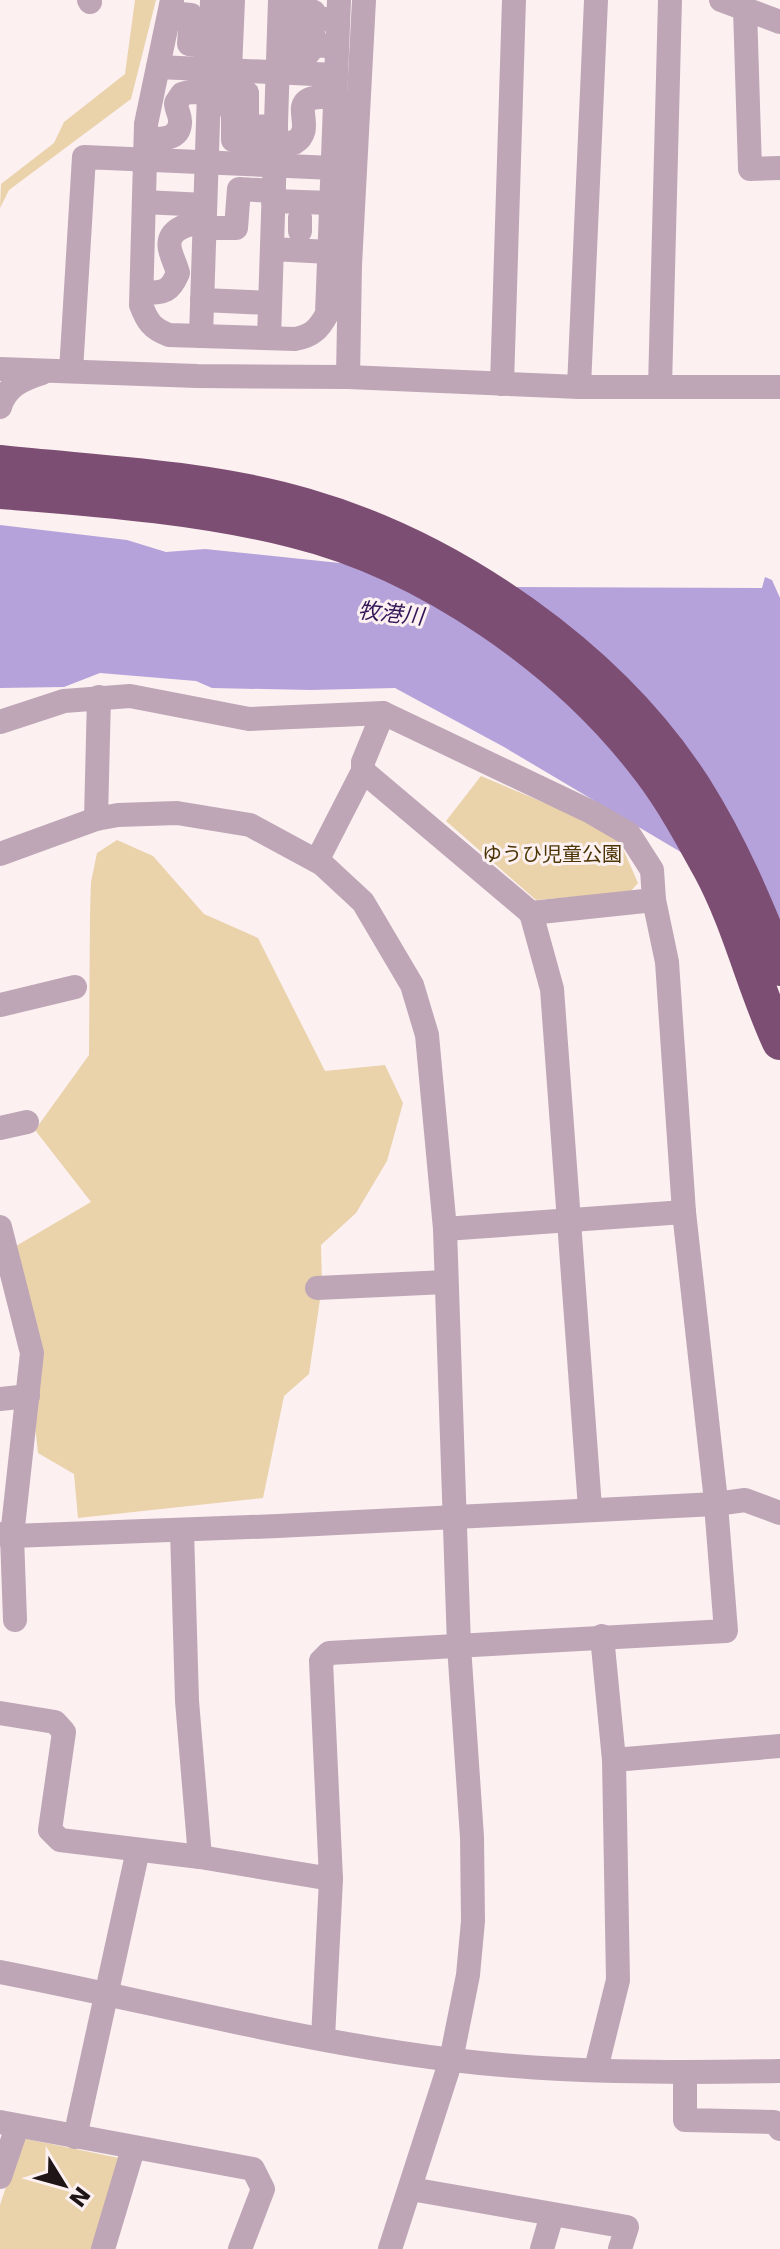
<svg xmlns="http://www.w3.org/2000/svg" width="780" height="2249" font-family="'DejaVu Sans','Noto Sans JP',sans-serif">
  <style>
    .green { fill: #ead2ab }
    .water { fill: #b5a2da }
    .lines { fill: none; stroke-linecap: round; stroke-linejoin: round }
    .minor { stroke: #bea6b7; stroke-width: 24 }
    .highway { stroke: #7d4e73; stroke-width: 36 }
    .labels { text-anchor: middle; stroke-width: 6; stroke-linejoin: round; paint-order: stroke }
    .park-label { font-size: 20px; fill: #4b3405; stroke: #fcf0f1 }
    .water-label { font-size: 22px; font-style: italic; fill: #331557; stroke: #fcf0f1 }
  </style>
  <rect width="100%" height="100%" fill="#fcf0f1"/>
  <g class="green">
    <polygon points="135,0 156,0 131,99 9,190 0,208 1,184 54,143 64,122 125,74"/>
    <polygon points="481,776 583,819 620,842 638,883 630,892 536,900 446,821"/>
    <polygon points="117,840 153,856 204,914 258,938 325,1071 385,1065 403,1103 387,1161 356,1213 321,1245 322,1286 309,1374 284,1396 263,1498 78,1518 74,1474 38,1453 16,1246 91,1202 35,1130 89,1055 90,913 91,882 97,853"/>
    <polygon points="22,2138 119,2158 93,2249 0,2249 0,2205"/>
  </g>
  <polygon class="water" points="0,525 127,540 166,552 205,549 492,579 510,587 762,588 765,577 772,580 780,598 780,926 679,851 504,747 395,688 310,690 212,688 196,681 100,673 64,687 0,688"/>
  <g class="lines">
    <g class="minor">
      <polyline points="89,0 90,2"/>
      <path d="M172,0l-26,124 -5,181c6,16 11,24 28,30l126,4c17,-3 24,-10 32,-25l12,-314"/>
      <polyline points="721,0 780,22"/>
      <polyline points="745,9 750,169 780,168"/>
      <polyline points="170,13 191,15 189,44 211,47"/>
      <polyline points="305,30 296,28 290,17 300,6 314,12 317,18 338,21"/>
      <polyline points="315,45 314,37 302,31 296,32 291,38 292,51 306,56 315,45 337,47"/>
      <polyline points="158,67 336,75"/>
      <polyline points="230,70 233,0"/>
      <path d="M229,108h4v32l61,3c28,-17 -18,-50 41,-46"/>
      <path d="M146,139c13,0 33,2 34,-16 1,-7 -4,-13 -4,-20l6,-9 8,-2 57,1v33l29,1"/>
      <polyline points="273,201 331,203"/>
      <polyline points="144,202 205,205"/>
      <polyline points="205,228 236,228 239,189 274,191"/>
      <polyline points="300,231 300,218"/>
      <polyline points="272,249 329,252"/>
      <path d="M142,293c21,-1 27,1 36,-20 -2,-8 -5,-13 -7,-20 -8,-23 16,-30 34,-30"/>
      <polyline points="202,300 270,303"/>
      <polyline points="201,336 212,0"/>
      <polyline points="269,338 280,0"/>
      <polyline points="0,369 197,376 348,377 579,387 780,387"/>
      <polyline points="71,371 84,157 333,168"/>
      <polyline points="348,377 350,265 364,0"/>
      <polyline points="502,384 514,0"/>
      <polyline points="579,387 596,0"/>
      <polyline points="660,387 670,0"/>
      <path d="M0,407c6,-21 23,-28 42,-34"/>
      <polyline points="0,722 64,701 130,696 249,719 383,713 591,812 629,834 652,870 654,900 667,962 684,1212 715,1492 726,1631 329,1653 321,1661 331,1879 200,1857 60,1840 50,1830 64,1732 55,1722 0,1713"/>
      <polyline points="363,771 531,913 552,989 590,1508"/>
      <polyline points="96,819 99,697"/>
      <polyline points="0,854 96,819 118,815 177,813 250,825 322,864 363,902 412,985 427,1035 445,1229 459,1646 472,1837 473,1921 468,1975 451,2060 390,2249"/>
      <polyline points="320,855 363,771 363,762 383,713"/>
      <polyline points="531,913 654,900"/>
      <polyline points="0,1005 75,987"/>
      <polyline points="0,1128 27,1122"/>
      <polyline points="0,1227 32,1353 12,1536 15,1620"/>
      <polyline points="445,1229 684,1212"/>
      <polyline points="317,1288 446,1282"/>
      <polyline points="0,1399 28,1396"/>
      <polyline points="182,1530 187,1701 200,1857"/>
      <polyline points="0,1534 12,1536 278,1526 716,1504 745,1500 780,1513"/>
      <polyline points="614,1760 780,1746"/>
      <path d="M0,1972c149,29 303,70 453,88 108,13 218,13 327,11"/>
      <polyline points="323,2038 331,1879"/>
      <polyline points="596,2069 618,1980 614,1760 602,1636"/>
      <polyline points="685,2072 685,2120 774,2122 780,2129"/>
      <polyline points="0,2122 253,2169 263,2189 240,2249"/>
      <polyline points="75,2137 138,1850"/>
      <polyline points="0,2177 17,2127"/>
      <polyline points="411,2189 627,2227 620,2249"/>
      <polyline points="103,2249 133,2149"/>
      <polyline points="542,2249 552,2215"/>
    </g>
    <g class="highway">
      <path d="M0,463c102,11 206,14 305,43 149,43 305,151 389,282 36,57 62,118 86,180"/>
      <path d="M0,491c99,8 198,15 294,39 134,33 273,130 356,240 23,30 42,65 60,98 30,55 44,118 70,174"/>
    </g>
  </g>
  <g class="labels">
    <g class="park-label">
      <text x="552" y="861">ゆうひ児童公園</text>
    </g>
    <g class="water-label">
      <text transform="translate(391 613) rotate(6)" y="8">牧港川</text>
    </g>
  </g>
  <g transform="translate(64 2185) rotate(127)" stroke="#fcf0f1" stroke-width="6" paint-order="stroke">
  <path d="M0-6L14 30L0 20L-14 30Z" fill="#1f1517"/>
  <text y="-12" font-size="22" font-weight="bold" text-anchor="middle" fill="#1f1517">N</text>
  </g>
</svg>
